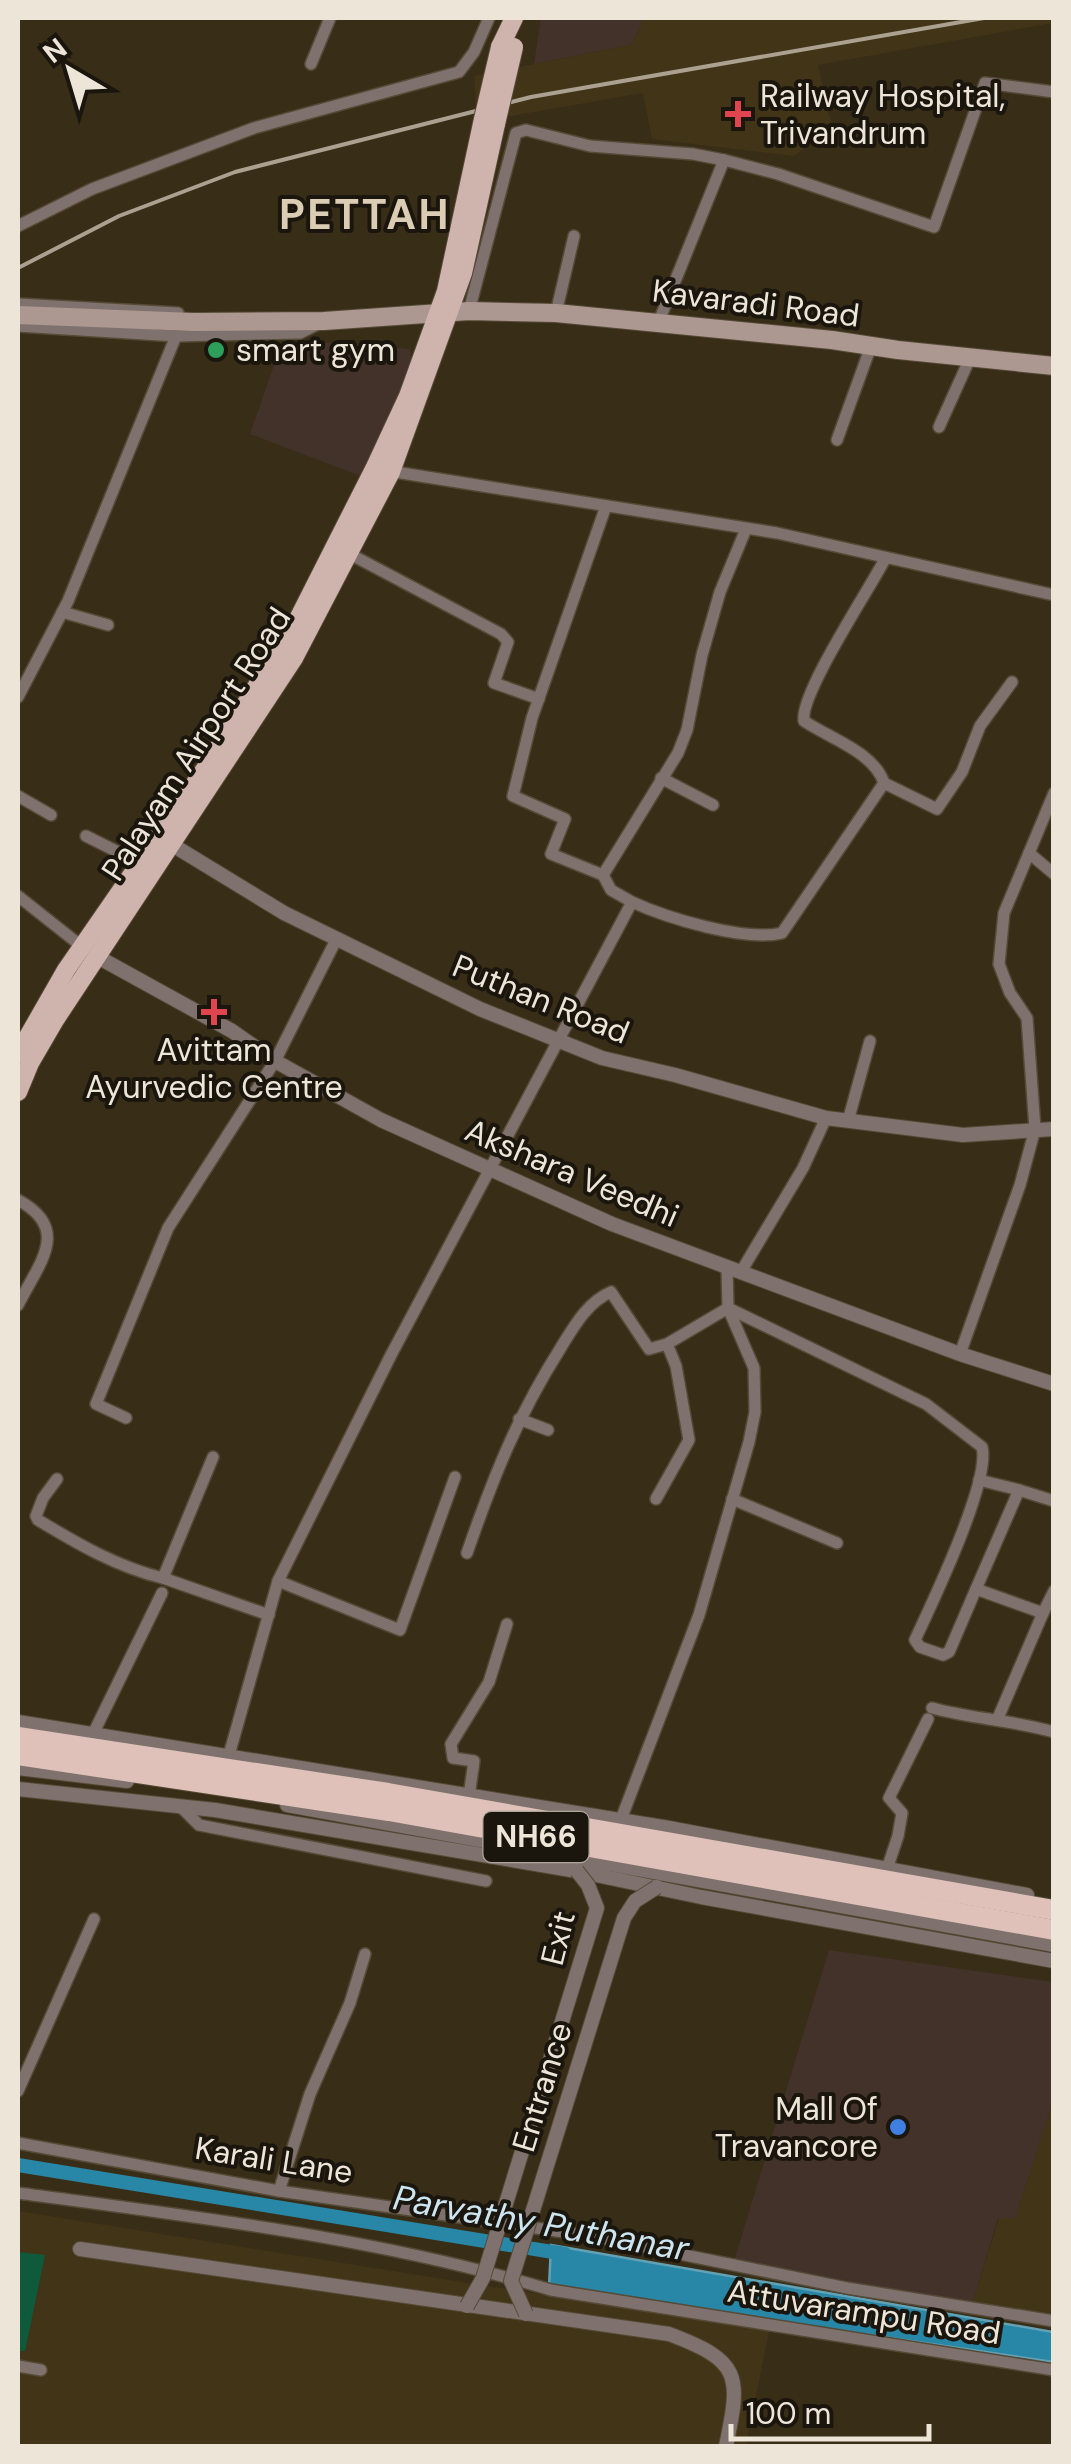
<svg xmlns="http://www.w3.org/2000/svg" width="1071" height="2464" font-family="'DM Sans',sans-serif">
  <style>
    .commercial { fill: #433229 }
    .built { fill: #423417 }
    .green { fill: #0f5a3b }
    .water { fill: #2886a6; stroke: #63a2b5; stroke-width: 2.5 }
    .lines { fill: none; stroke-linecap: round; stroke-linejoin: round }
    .canal { stroke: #2886a6; stroke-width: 14 }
    .minor-casing { stroke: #554a36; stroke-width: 14 }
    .tertiary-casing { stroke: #554a36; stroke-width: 16 }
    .secondary-casing { stroke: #554a36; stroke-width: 20 }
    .primary-casing { stroke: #554a36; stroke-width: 20 }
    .trunk-casing { stroke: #554a36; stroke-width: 22 }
    .minor { stroke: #7f726e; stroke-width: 11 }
    .tertiary { stroke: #7f726e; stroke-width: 14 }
    .secondary { stroke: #ac9791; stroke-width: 18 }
    .primary { stroke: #cfb4ad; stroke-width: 18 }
    .trunk { stroke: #dfc1b9; stroke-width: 20 }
    .rail { stroke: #aaa191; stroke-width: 4 }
    .tertiary-bridge-casing { stroke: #554a36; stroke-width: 16; stroke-linecap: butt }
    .primary-bridge-casing { stroke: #554a36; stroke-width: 20; stroke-linecap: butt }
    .tertiary-bridge { stroke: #7f726e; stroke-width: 14 }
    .primary-bridge { stroke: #cfb4ad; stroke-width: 18 }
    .health-dot { fill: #e0444e; stroke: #1b160d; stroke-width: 4 }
    .leisure-dot { fill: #2e9e5b; stroke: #1b160d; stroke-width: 4 }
    .shop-dot { fill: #3f7fe0; stroke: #1b160d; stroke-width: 4 }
    .labels { text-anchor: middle; stroke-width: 8; stroke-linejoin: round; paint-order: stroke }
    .shield { fill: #1b160d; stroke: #ada79b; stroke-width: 2.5 }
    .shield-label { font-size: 30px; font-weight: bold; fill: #ece5d8 }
    .poi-label { font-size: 32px; fill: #ece5d8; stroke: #1b160d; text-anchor: start }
    .street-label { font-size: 32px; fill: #ece5d8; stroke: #1b160d }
    .water-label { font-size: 35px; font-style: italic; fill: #cce5f0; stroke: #1b160d }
    .district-label { font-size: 42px; font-weight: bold; letter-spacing: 2.5px; fill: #dbcdb3; stroke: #1b160d }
  </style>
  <rect width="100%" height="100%" fill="#382d17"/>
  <g class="commercial">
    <polygon points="541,18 644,18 631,45 534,64"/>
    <polygon points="282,342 351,343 410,349 412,372 366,478 250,434"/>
    <polygon points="829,1950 1053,1982 1053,2102 1015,2218 998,2218 972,2305 734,2261"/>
  </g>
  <g class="built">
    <polygon points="644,18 1053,18 1053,23 818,65 832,128 794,156 652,139 643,93 477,122 474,76 631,45"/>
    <polygon points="1053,2102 1053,2313 972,2305 999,2218 1015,2218"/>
    <polygon points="18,2211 769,2331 746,2446 18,2446"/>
  </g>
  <polygon class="green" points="18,2252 45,2255 25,2351 18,2351"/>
  <polygon class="water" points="551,2245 1053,2332 1053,2362 549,2288"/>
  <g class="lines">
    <polyline class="canal" points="18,2165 565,2254"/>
    <g class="minor-casing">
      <g id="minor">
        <polyline points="311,64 330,18"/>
        <polyline points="18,226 92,189 254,128 459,72 474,52 489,18"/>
        <polyline points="18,304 178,313"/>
        <polyline points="469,311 516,133 526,130 590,146 693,154 724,160"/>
        <polyline points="556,313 574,236"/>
        <polyline points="659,321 724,160 778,174 934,227 985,83 1054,92"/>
        <polyline points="18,326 176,336 300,333 316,325"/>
        <polyline points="939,427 971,356"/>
        <polyline points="837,440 871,346"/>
        <polyline points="389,471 777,533 1054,595"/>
        <polyline points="348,553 501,634 508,642 494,683 539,699"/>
        <polyline points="62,612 108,625"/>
        <polyline points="18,697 68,601 176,336"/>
        <polyline points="661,778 713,805"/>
        <polyline points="884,783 937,809 962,772 980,726 1012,682"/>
        <polyline points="18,796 51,815"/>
        <polyline points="86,836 138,862"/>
        <polyline points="1029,853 1054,874"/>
        <polyline points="603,875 551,854 565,819 513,796 532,718 606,506"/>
        <polyline points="18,896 85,949"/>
        <path d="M632,902c35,16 113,40 150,31l102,-150c-10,-31 -55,-45 -80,-62 -5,-26 65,-131 81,-162"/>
        <polyline points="848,1121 870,1041"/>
        <path d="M18,1200c54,29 21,63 0,105"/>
        <polyline points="742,1270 803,1168 826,1118"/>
        <polyline points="960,1354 1020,1185 1035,1129 1027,1018 1010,993 999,964 1004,913 1054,793"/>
        <polyline points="126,1418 96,1404 168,1228 275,1061 337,938"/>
        <polyline points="519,1419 548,1430"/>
        <polyline points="455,1477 400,1630 278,1581 391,1355 632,902 611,890 603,875 678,753 687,730 702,655 720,592 746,529"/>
        <path d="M57,1479l-14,19 -7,18 2,4c40,24 79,47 125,58l50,-121"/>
        <polyline points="979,1480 1019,1490"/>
        <polyline points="656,1499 689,1440 676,1366 667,1344"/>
        <polyline points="732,1499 837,1543"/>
        <polyline points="1054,1501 1019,1490 976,1589 1043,1613 1054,1591"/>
        <path d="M467,1553c26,-75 50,-136 93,-204 13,-21 27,-47 51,-57l38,57 18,-5 61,-36 198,96 56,43c9,34 -50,156 -67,193l5,7 23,8 6,-3 27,-63"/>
        <polyline points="163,1578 269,1615"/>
        <path d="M932,1708c41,11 80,12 122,24"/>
        <polyline points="998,1718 1043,1613"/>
        <polyline points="93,1734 162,1593"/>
        <polyline points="229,1755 278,1581"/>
        <polyline points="469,1796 474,1761 453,1758 451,1744 489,1682 507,1624"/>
        <polyline points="182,1808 199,1825 486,1881"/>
        <polyline points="620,1822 699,1615 749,1442 755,1412 754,1368 728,1308 727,1267"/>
        <polyline points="887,1869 898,1836 902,1813 889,1798 928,1719"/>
        <polyline points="18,2091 94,1919"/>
        <polyline points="18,2143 279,2191 591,2236 847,2288 1054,2321"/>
        <polyline points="279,2191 310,2094 350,2003 365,1954"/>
        <path d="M18,2193c178,24 361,45 533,97l503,80"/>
        <polyline points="18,2366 41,2370"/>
      </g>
    </g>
    <g class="tertiary-casing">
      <g id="tertiary">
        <polyline points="166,841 284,913 480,1009 602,1058 675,1075 826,1118 963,1135 1054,1129"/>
        <polyline points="96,956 232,1031 275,1061 381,1120 612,1224 960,1354 1054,1384"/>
        <polyline points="18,1722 669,1828 1027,1895"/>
        <polyline points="18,1768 127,1781"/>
        <polyline points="18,1789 215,1810 577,1871 701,1897 1054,1961"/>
        <polyline points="287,1805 1054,1945"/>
        <path d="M80,2249l589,85c72,27 72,41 57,112"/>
      </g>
    </g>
    <g class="secondary-casing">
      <polyline id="secondary" points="18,315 193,322 324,321 469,311 556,313 832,340 898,350 1054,366"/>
    </g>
    <g class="primary-casing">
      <g id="primary">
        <polyline points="500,47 514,18"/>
        <polyline points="18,1054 66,970 207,766 296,623 375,467 408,396 446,291 483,119"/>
        <polyline points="18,1092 30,1063 55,1020 294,658 391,472 463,273 496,124"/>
      </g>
    </g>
    <g class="trunk-casing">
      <g id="trunk">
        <polyline points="18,1737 388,1793 1054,1910"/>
        <polyline points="18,1755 389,1811 1054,1930"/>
      </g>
    </g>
    <use href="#minor" class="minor"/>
    <use href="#tertiary" class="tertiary"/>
    <use href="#secondary" class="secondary"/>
    <use href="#primary" class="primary"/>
    <use href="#trunk" class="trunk"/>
    <polyline class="rail" points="18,268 119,216 235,172 531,97 984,18"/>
    <g class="tertiary-bridge-casing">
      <g id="tertiary-bridge">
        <polyline points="467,2306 483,2278 597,1908 588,1885 577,1871"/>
        <polyline points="526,2314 511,2281 624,1918 635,1901 657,1887"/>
      </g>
    </g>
    <g class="primary-bridge-casing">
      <g id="primary-bridge">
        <polyline points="483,119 500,47"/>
        <polyline points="496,124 514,47"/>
      </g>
    </g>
    <use href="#tertiary-bridge" class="tertiary-bridge"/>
    <use href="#primary-bridge" class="primary-bridge"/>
  </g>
  <g class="health-dot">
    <path d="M733 99h10v10h10v10h-10v10h-10v-10h-10v-10h10z"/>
    <path d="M209 997h10v10h10v10h-10v10h-10v-10h-10v-10h10z"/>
  </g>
  <circle class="leisure-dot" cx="216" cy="350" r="10"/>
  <circle class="shop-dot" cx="898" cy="2127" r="10"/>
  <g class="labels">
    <rect class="shield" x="483.5" y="1812" width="105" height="50" rx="8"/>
    <g class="shield-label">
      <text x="536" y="1847">NH66</text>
    </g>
    <g class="poi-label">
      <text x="760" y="107">Railway Hospital,<tspan x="760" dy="37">Trivandrum</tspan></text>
      <text x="236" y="361">smart gym</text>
      <text x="214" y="1061" text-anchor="middle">Avittam<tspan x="214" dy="37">Ayurvedic Centre</tspan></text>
      <text x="878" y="2120" text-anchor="end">Mall Of<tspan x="878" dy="37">Travancore</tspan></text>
    </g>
    <g class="street-label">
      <text transform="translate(756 303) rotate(7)" y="11">Kavaradi Road</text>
      <text transform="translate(196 744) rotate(-57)" y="11">Palayam Airport Road</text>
      <text transform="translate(541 999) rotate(22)" y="11">Puthan Road</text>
      <text transform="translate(572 1173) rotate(23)" y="11">Akshara Veedhi</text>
      <text transform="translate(558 1938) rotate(-76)" y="11">Exit</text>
      <text transform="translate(542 2087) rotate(-73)" y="11">Entrance</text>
      <text transform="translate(274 2160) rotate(9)" y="11">Karali Lane</text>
      <text transform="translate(864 2312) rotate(9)" y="11">Attuvarampu Road</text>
    </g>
    <g class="water-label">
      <text transform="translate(541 2223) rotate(10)" y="12">Parvathy Puthanar</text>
    </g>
    <g class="district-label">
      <text x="365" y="229">PETTAH</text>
    </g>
  </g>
  <rect width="1071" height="2464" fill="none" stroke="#ece5d8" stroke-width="40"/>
  <g transform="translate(70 70) rotate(322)" stroke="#1b160d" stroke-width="8" paint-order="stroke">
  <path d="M0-8L18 38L0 25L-18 38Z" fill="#ece5d8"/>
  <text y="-15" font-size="28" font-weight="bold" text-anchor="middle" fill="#ece5d8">N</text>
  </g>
  <path d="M731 2424v15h198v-15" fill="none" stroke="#ece5d8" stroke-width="5"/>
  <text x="746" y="2424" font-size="30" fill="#ece5d8" stroke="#1b160d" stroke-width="8" paint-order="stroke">100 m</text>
</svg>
